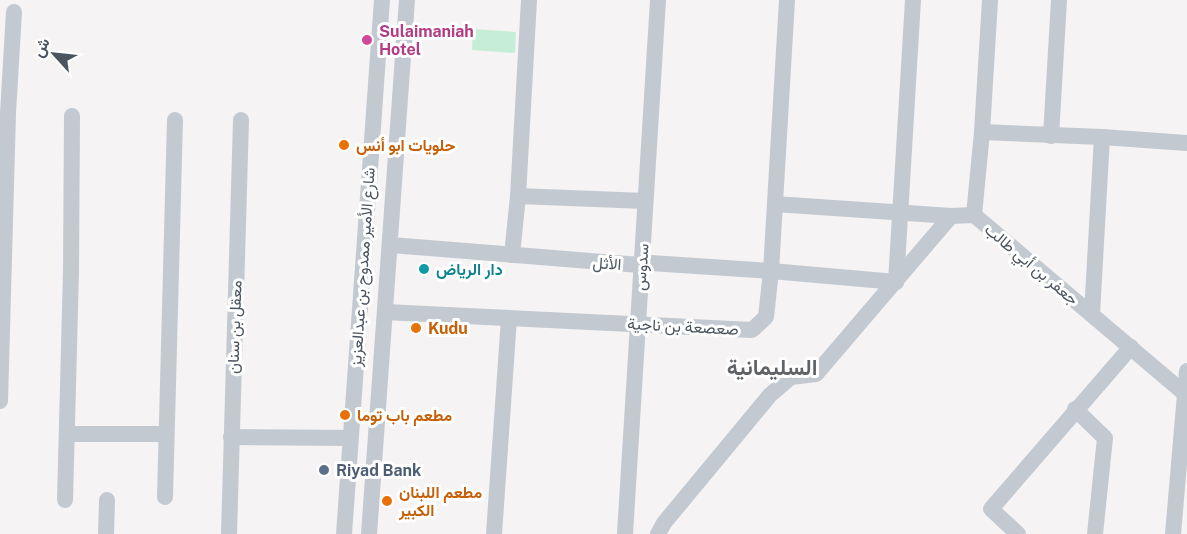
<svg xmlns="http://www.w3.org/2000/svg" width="1187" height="534" font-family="'Public Sans',Vazirmatn,sans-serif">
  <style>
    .green { fill: #c6eed7 }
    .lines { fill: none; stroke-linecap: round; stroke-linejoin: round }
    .minor { stroke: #c2c9d1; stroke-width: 16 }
    .hotel-dot { fill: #d1479c; stroke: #fff; stroke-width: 2 }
    .food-dot { fill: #e8710a; stroke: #fff; stroke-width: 2 }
    .culture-dot { fill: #0f9aa8; stroke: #fff; stroke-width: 2 }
    .service-dot { fill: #5c6f8a; stroke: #fff; stroke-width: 2 }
    .labels { text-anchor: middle; stroke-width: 6; stroke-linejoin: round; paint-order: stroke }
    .hotel-label { font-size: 16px; font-weight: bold; fill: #b23c85; stroke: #fff; text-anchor: start }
    .food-label { font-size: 16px; font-weight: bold; fill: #c56008; stroke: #fff; text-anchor: start }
    .street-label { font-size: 16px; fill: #4b5560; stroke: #fff }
    .culture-label { font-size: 16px; font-weight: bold; fill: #0d838f; stroke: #fff; text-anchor: start }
    .service-label { font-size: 16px; font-weight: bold; fill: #4e5e75; stroke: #fff; text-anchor: start }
    .district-label { font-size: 22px; font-weight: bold; fill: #5f6367; stroke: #fff }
  </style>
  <rect width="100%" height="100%" fill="#f5f3f3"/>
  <polygon class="green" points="473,29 516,32 515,53 472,50"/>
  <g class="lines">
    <g class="minor">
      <polyline points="982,132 1102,137 1187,143"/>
      <polyline points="1051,136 1059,0"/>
      <polyline points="518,196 645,201"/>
      <polyline points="775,204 951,216 974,215 1184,393 1187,393"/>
      <polyline points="974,215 982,132 990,0"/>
      <polyline points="391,245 640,265 651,263 771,271 896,282"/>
      <polyline points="512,255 518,196 529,0"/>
      <polyline points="896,282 913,0"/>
      <polyline points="385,312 752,330 766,317 771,271 787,0"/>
      <polyline points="1092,314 1102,137"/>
      <polyline points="0,401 8,113 14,12"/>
      <polyline points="1075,409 1105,438 1095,534"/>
      <polyline points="67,434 165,434"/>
      <polyline points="231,437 350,438"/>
      <polyline points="165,497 175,120"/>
      <polyline points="65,500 71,271 72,116"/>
      <polyline points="106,534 107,500"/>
      <polyline points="229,534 241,120"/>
      <polyline points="344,534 382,0"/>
      <polyline points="369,534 407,0"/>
      <polyline points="494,534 509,318"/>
      <polyline points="625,534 658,0"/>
      <polyline points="658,534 664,523 770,395 791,377 816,374 951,216"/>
      <polyline points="1018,534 991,509 1131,347"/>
      <polyline points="1173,534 1187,371"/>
    </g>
  </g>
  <circle class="hotel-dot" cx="367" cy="40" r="6"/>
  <g class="food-dot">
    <circle cx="344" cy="145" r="6"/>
    <circle cx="416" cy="328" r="6"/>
    <circle cx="345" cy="415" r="6"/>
    <circle cx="387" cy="501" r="6"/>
  </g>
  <circle class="culture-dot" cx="424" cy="269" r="6"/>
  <circle class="service-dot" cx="324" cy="470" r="6"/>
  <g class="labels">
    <g class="hotel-label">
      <text x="379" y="37">Sulaimaniah<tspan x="379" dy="18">Hotel</tspan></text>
    </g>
    <g class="food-label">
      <text x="356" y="151">حلويات ابو أنس</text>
      <text x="428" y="334">Kudu</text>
      <text x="357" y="421">مطعم باب توما</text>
      <text x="399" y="498">مطعم اللبنان<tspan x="399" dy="18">الكبير</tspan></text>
    </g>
    <g class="street-label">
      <text transform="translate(607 263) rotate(4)" y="6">الأثل</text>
      <text transform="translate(1032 264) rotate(40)" y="6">جعفر بن أبي طالب</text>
      <text transform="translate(362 267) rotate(-86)" y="6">شارع الأمير ممدوح بن عبدالعزيز</text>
      <text transform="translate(641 267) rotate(-86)" y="6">سدوس</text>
      <text transform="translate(683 326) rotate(3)" y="6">صعصعة بن ناجية</text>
      <text transform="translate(234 327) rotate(-88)" y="6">معقل بن سنان</text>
    </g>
    <g class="culture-label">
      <text x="436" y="275">دار الرياض</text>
    </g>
    <g class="service-label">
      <text x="336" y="476">Riyad Bank</text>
    </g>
    <g class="district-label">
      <text x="772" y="375">السليمانية</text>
    </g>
  </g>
  <g transform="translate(54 54) rotate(297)" stroke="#ffffff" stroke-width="4.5" paint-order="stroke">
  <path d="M0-4.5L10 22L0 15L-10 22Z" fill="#4b5560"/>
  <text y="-9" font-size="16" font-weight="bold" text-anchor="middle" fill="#4b5560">ش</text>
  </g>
</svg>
